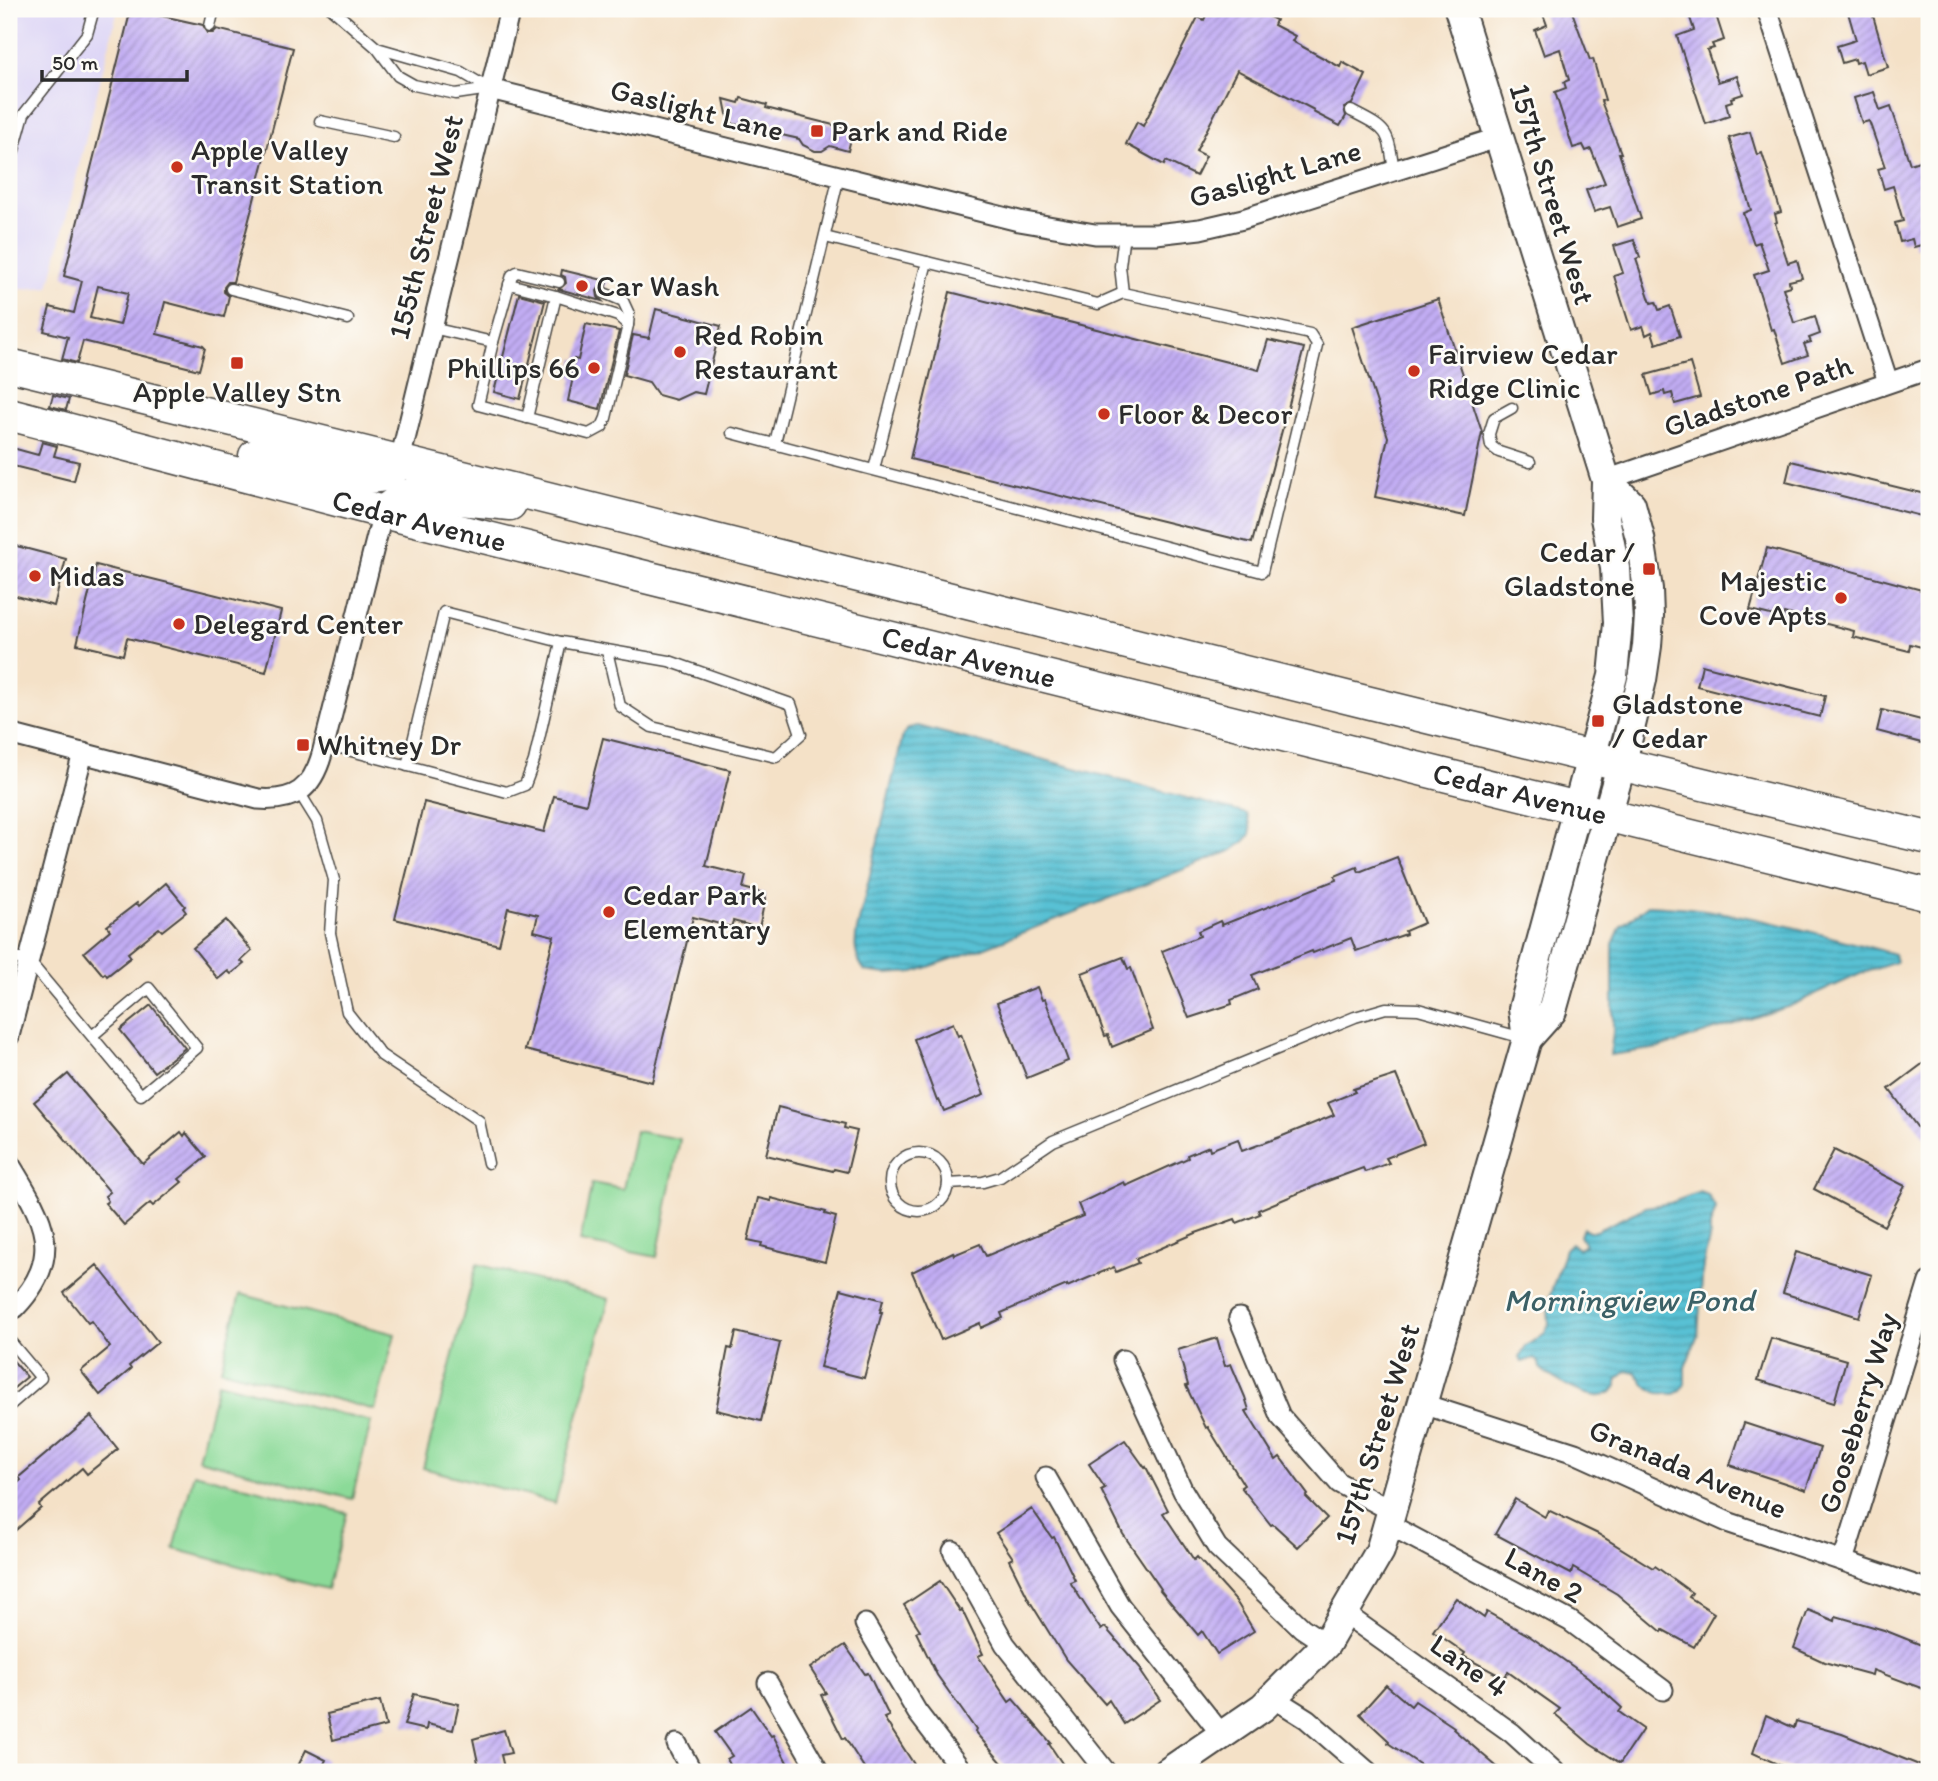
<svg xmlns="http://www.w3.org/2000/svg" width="1938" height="1781" font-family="Itim,sans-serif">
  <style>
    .built { fill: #ddd5f6 }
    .park { fill: #8bda98; stroke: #5b8262; stroke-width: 2 }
    .water { fill: url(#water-rules); stroke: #427680; stroke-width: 2 }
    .building { fill: url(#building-hatch); fill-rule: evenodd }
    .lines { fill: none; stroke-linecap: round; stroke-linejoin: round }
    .lane-casing { stroke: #494642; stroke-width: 13 }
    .street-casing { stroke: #494642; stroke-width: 23 }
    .secondary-casing { stroke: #494642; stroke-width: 32 }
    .primary-casing { stroke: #494642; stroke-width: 35 }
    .lane { stroke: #fff; stroke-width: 10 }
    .street { stroke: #fff; stroke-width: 19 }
    .secondary { stroke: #fff; stroke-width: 28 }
    .primary { stroke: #fff; stroke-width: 32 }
    .poi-dot { fill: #c8321e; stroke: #fdfcf7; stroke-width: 2.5 }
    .labels { text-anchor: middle; stroke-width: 5; stroke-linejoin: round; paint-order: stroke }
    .street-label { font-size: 30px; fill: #2b2b2b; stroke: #fdfcf7 }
    .poi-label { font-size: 30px; fill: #2b2b2b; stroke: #fdfcf7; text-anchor: start }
    .water-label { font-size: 32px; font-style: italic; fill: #3b6066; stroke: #fdfcf7 }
  </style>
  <defs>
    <pattern id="water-rules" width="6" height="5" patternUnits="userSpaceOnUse" patternTransform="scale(1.75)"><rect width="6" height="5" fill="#58c1d4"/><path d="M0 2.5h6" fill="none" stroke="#499dac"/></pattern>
    <pattern id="building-hatch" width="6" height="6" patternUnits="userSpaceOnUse" patternTransform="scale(1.75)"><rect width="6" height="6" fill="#c2adf4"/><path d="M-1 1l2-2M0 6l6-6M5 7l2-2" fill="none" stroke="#9e8dc6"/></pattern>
  </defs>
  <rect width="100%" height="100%" fill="#fdfcf7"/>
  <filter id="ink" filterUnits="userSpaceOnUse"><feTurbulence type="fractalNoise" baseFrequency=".0143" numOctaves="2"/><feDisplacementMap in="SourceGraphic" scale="14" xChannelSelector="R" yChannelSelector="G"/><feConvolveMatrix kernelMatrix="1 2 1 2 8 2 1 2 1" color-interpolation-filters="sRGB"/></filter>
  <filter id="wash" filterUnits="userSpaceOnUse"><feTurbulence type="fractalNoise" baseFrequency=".00686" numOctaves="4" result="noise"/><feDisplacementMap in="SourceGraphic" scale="28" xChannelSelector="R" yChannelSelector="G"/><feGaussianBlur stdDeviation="1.57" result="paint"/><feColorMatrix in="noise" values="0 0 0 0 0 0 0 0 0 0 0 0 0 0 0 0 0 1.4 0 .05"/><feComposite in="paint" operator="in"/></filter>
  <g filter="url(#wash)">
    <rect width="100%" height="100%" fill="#f4e1c7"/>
    <polygon class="built" points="9,9 118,9 49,287 9,290"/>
    <g class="park">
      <polygon points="635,1131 680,1139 657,1257 580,1242 592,1183 623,1189"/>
      <polygon points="477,1264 609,1299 555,1503 423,1468"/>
      <polygon points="240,1294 395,1334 375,1410 221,1369"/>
      <polygon points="218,1382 371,1422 352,1499 198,1459"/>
      <polygon points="194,1473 347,1513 327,1589 174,1549"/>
    </g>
    <g class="water">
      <path d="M918,726l329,88c8,22 3,23 -14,36l-255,100 -64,22 -28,2 -21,-3c-10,-13 -11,-25 -8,-41l46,-195 6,-7z"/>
      <path d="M1648,905c84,3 166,27 246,49l2,8 -36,12 -70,32 -131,42 -49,7 3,-22v-89l8,-18z"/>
      <path d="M1700,1192l8,3 8,14 -6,17v9l-7,30 -5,70 -13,32v17l-5,7 -6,3 -16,-1 -12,-7 -10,-13 -9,-2 -10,8v7l-4,5c-5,3 -11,6 -16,5 -15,-1 -45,-17 -57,-28l-1,-6 -5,-4 -12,4 -3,-4 7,-12 19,-13 4,-9 -1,-22 17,-53 6,-6 7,6 7,-4 -5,-9 3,-8 6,3h7l50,-24 24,-4z"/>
    </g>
    <g id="blocks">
      <g class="building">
        <path d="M131,9l72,16 5,8h5l4,-4 76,19 -60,234h-5l-4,5v5l5,4 -5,21 -59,-15 -8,32 46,12 2,2 -6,22 -116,-29 -6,22 -15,-4 6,-22 -24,-6 6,-24 24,6 8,-32 -18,-5zM98,286l30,7 -8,32 -30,-7z"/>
        <polygon points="1209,9 1253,9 1276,20 1274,25 1295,36 1292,41 1340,67 1342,62 1366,75 1352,104 1344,108 1346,116 1340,126 1313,112 1314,110 1237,70 1196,151 1206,156 1196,176 1166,161 1164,165 1126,144 1137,122 1143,126 1198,17 1204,20"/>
        <polygon points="1541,9 1571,9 1590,60 1593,59 1605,100 1601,101 1621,153 1619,153 1641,219 1617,227 1610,207 1594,212 1586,190 1605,183 1591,149 1586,151 1583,145 1573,148 1555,92 1566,88 1564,82 1569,80 1560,49 1544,55 1535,30 1547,25"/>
        <polygon points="1687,9 1714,9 1724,40 1712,44 1714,48 1707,50 1718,82 1737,76 1743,94 1731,98 1732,101 1726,103 1729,116 1706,124 1677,36 1694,30"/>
        <polygon points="1847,9 1871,9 1888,67 1866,74 1862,61 1856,63 1855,59 1842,63 1837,46 1856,40"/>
        <polygon points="1874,92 1880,110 1891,106 1910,164 1922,160 1929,184 1929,243 1914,247 1912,239 1900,242 1895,223 1903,221 1893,186 1884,189 1878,169 1885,167 1869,121 1862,123 1854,98"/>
        <polygon points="741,98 767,105 766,108 853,130 848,151 830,146 822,151 815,151 803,145 799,139 733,124 727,114 724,99 739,103"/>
        <polygon points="1750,132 1757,155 1762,153 1781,212 1775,214 1777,222 1775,223 1788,263 1797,260 1802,278 1789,281 1790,286 1783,288 1794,323 1815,316 1820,334 1809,338 1811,342 1804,344 1808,355 1785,363 1774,329 1771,330 1754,275 1769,270 1759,242 1754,244 1743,213 1751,210 1729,138"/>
        <polygon points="1634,240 1640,257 1636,259 1651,303 1656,302 1659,310 1670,306 1680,336 1656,344 1652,332 1646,335 1643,326 1631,330 1614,276 1623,273 1614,246"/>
        <polygon points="562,270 607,281 606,286 600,287 597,291 598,297 602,301 559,289 566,283 565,277 561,275"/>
        <polygon points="950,292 1259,370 1268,340 1304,348 1252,543 910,459"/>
        <polygon points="519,294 545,301 520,399 494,392"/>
        <polygon points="1438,299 1482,432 1465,516 1375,497 1388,437 1352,327"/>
        <polygon points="656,309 721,326 704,394 693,392 676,400 658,395 649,382 624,375 633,335 649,338"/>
        <polygon points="586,324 619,331 600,409 568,401 573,377 570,376 574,359 578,360"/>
        <polygon points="1690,363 1700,397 1675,404 1672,393 1665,395 1664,391 1652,395 1646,375"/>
        <polygon points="53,395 69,399 66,410 50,406"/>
        <polygon points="42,442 57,446 54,456 79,462 74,481 9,465 9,447 38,455"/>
        <polygon points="1791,461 1929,495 1929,518 1786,482"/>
        <polygon points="9,544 66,559 54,606 9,594"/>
        <polygon points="1767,548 1929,592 1929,649 1910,644 1909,651 1853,637 1854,631 1784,613 1783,618 1750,610"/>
        <polygon points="96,565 281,611 266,672 127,638 123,655 77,644"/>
        <polygon points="1702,665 1825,696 1820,717 1697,686"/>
        <polygon points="1882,710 1929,722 1929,745 1877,731"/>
        <polygon points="603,738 730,770 706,866 746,876 743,888 766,894 759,928 733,921 731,927 693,917 652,1082 525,1050 554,936 534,931 538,915 508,908 499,945 395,919 424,802 544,832 554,796 586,804"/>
        <polygon points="1397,857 1424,923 1405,931 1406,934 1356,951 1351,938 1313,953 1312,951 1252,975 1258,989 1231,1000 1232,1004 1189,1018 1162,951 1200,936 1198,931 1220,921 1222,925 1336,880 1335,876 1357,867 1359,872"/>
        <polygon points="166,883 185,906 183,908 186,912 162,931 159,928 128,953 131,957 107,976 105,973 103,975 84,952 110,930 107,926 137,903 139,906"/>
        <polygon points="226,920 252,951 241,961 244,964 231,974 228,971 218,979 193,948"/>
        <polygon points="1123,957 1128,969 1131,968 1153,1030 1112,1047 1108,1035 1105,1036 1082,973"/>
        <polygon points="1037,987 1042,1000 1045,999 1068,1061 1027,1078 997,1003"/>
        <polygon points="151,1005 185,1048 154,1072 120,1030"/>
        <polygon points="953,1023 958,1036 961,1034 984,1095 944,1111 939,1100 937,1101 914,1039"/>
        <polygon points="1929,1059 1929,1143 1889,1089"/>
        <polygon points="68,1074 143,1164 181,1132 184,1136 186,1133 206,1157 179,1179 182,1182 153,1206 150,1203 124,1225 105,1203 108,1201 105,1196 110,1192 34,1102"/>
        <polygon points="1396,1075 1424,1143 1386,1158 1389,1163 1365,1172 1363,1168 1325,1182 1258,1210 1260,1214 1237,1223 1235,1219 1196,1233 1136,1259 1138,1263 1116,1272 1114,1267 1067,1287 1067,1285 1001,1313 1003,1318 981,1328 980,1323 941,1340 912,1272 953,1252 954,1255 980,1244 986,1256 1083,1216 1078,1204 1124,1182 1126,1186 1188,1158 1187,1155 1209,1146 1210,1150 1238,1139 1242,1151 1280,1137 1334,1115 1328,1103 1355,1092 1353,1089"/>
        <polygon points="778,1107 845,1124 844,1128 857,1131 847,1172 834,1169 833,1171 766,1155"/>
        <polygon points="1834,1150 1905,1186 1884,1226 1814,1189"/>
        <polygon points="758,1198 771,1201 771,1198 826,1212 825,1214 836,1217 825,1262 761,1246 762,1243 748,1240"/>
        <polygon points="1796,1252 1872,1275 1859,1317 1783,1293"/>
        <polygon points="97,1265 158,1342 129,1366 131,1369 100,1395 81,1371 110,1347 91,1321 88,1323 64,1293"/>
        <polygon points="841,1289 883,1300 880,1312 882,1312 864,1378 820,1367"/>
        <polygon points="736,1332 780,1343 761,1421 716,1410 728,1348 732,1349"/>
        <polygon points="1217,1338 1225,1366 1231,1364 1245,1397 1249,1410 1246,1411 1276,1460 1280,1457 1308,1495 1306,1497 1327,1518 1298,1547 1273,1524 1271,1525 1241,1487 1244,1485 1208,1427 1206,1428 1186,1386 1188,1385 1178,1350"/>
        <polygon points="1771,1338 1846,1360 1834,1403 1758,1380"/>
        <polygon points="9,1356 27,1377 9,1392"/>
        <polygon points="91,1416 118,1449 87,1474 82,1468 39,1505 41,1508 9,1536 9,1491 21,1480 19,1477"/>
        <polygon points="1744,1423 1820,1448 1806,1490 1730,1465"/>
        <polygon points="1125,1440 1145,1468 1146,1467 1168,1510 1163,1513 1194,1560 1197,1557 1236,1601 1254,1631 1217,1654 1202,1631 1198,1635 1160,1590 1161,1589 1123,1534 1101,1490 1105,1488 1089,1464"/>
        <polygon points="1515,1499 1545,1517 1548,1510 1598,1534 1653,1568 1655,1566 1692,1593 1689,1597 1714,1613 1694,1647 1663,1630 1662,1632 1617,1594 1573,1568 1571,1574 1495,1534"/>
        <polygon points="1032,1509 1052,1538 1054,1537 1075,1580 1070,1582 1101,1630 1105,1627 1143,1671 1141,1672 1160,1700 1124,1724 1109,1700 1105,1704 1066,1660 1029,1600 1009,1560 1013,1558 996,1533"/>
        <polygon points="940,1581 960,1611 962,1610 983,1654 978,1656 1009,1702 1013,1699 1051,1743 1049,1744 1068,1772 1010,1772 975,1732 976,1730 937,1675 916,1632 920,1630 904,1605"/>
        <polygon points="1456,1598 1484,1618 1487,1612 1528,1635 1588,1677 1622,1708 1619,1712 1643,1729 1620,1763 1590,1744 1555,1714 1560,1709 1508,1672 1504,1678 1463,1656 1465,1653 1433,1631"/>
        <polygon points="1808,1610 1835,1621 1836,1616 1884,1630 1929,1648 1929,1691 1873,1670 1872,1675 1824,1662 1794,1648"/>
        <polygon points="845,1645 865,1674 868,1673 889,1716 884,1718 919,1772 867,1772 845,1738 843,1739 821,1695 826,1693 810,1668"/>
        <polygon points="1386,1685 1411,1706 1415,1701 1454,1727 1453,1729 1503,1772 1431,1772 1388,1743 1389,1741 1360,1714"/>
        <polygon points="414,1694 459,1704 453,1730 427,1724 426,1730 404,1725"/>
        <polygon points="380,1701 386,1726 333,1740 327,1714"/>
        <polygon points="751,1707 771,1736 773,1735 792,1772 734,1772 727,1759 732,1756 715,1732"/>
        <polygon points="1766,1715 1794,1728 1796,1721 1842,1734 1929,1769 1929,1772 1802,1772 1786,1768 1753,1753"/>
        <polygon points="504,1730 511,1753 501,1755 505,1772 480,1772 473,1739"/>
        <polygon points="306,1750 326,1760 320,1772 295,1772"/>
      </g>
    </g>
  </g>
  <g filter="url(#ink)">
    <use href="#blocks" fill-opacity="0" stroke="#494642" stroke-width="2"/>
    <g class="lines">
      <g class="lane-casing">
        <g id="lane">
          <polyline points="332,9 377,48 398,76 414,85 456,94 490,89"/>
          <polyline points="210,26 214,9"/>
          <polyline points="377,48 461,72 490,89"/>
          <path d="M1351,111c37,19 37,18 43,60"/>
          <polyline points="320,121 394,137"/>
          <polyline points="9,168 24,114 87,34 94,9"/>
          <polyline points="825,237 1098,304 1123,293"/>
          <polyline points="509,284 556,296 527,418"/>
          <polyline points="231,289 348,319"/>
          <polyline points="556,296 618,316 628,325"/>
          <polyline points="432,328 493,342 478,405 589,434 602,427 606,418 628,325 629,314 623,301 604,293"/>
          <polyline points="493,342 512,275 517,272 559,282"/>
          <polyline points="1512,408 1494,418 1489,434 1491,446 1499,452 1530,462"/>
          <polyline points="732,433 1262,572 1317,345 1310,334 1123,293 1120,266 1124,234"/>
          <polyline points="775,443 839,176"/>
          <polyline points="874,469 927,262"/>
          <polyline points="561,642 669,661 791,704 801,734 776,757 652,727 620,706 607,651"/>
          <polyline points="325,744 507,792 525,785 534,761 561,642 444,612 407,766"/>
          <polyline points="299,792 317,821 334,880 330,933 347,1012 381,1055 479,1121 488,1163"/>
          <polyline points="9,957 29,961 141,1095 197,1048 149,988 92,1036"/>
          <circle cx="919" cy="1182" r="29"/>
          <polyline points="948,1184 983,1182 1000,1177 1053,1141 1355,1017 1386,1008 1418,1009 1523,1038"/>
          <polyline points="9,1340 41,1378 9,1406"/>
        </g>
      </g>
      <g class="street-casing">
        <g id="street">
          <polyline points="1767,9 1888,382"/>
          <polyline points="490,89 1019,221 1095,234 1156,234 1200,229 1243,219 1500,137"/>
          <polyline points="400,460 510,9"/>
          <polyline points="1606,480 1929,369"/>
          <path d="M9,734l249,65c37,3 54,-10 64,-45l61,-242"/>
          <polyline points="9,1036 83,753"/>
          <path d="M9,1163c33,54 58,91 6,145"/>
          <polyline points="1239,1318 1280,1416 1339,1483 1392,1511"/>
          <polyline points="1123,1360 1183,1491 1217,1547 1302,1628 1326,1644"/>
          <polyline points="1423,1404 1575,1453 1730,1523 1929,1590"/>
          <polyline points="1046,1477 1120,1606 1222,1735"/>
          <polyline points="1388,1524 1570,1621 1663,1690"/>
          <polyline points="953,1551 1005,1644 1106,1772"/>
          <polyline points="1843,1561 1929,1282"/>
          <polyline points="1344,1613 1512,1733 1555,1772"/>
          <polyline points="865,1624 917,1712 963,1772"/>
          <polyline points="768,1683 819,1772"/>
          <polyline points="1272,1697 1307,1719 1368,1772"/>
          <polyline points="677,1744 692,1772"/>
        </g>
      </g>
      <g class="secondary-casing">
        <g id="secondary">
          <polyline points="1527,1039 1552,1011 1621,766 1642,680 1647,646 1649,616 1648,589 1640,538 1631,504 1606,480"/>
          <polyline points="1168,1772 1263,1707 1326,1644 1380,1551 1527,1039 1523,1009 1613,676 1618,623 1615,568 1605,518 1606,480 1459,9"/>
        </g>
      </g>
      <g class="primary-casing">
        <g id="primary">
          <path d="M9,365c640,156 1279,322 1920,473"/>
          <path id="s1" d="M9,414l374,98 1546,383"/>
          <path d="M255,456c25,7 114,31 134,17 4,-3 8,-9 11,-13"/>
          <polyline points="383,512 401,499 412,494 510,504"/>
        </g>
      </g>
      <use href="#lane" class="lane"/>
      <use href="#street" class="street"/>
      <use href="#secondary" class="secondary"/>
      <use href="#primary" class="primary"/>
    </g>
  </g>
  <g class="poi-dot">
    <rect x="810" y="124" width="14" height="14" rx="3.5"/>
    <circle cx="177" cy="167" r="7"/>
    <circle cx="582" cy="286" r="7"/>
    <circle cx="680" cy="352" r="7"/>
    <rect x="230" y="356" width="14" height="14" rx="3.5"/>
    <circle cx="594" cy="368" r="7"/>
    <circle cx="1414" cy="371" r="7"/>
    <circle cx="1104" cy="414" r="7"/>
    <rect x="1642" y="562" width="14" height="14" rx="3.5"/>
    <circle cx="35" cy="576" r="7"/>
    <circle cx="1841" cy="598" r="7"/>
    <circle cx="179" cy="624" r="7"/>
    <rect x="1591" y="714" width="14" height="14" rx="3.5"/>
    <rect x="296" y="738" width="14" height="14" rx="3.5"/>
    <circle cx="609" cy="912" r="7"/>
  </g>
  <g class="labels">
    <g class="street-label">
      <text transform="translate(697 110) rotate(14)" y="10">Gaslight Lane</text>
      <text transform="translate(1275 174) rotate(-16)" y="10">Gaslight Lane</text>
      <text transform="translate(1552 194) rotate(73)" y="10">157th Street West</text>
      <text transform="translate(426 227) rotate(-76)" y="10">155th Street West</text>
      <text transform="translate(1758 396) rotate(-19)" y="10">Gladstone Path</text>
      <text dy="10" stroke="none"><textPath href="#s1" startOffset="424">Cedar Avenue</textPath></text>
      <text dy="10" stroke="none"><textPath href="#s1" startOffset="990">Cedar Avenue</textPath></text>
      <text dy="10" stroke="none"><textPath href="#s1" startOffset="1558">Cedar Avenue</textPath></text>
      <text transform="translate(1858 1413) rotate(-73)" y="10">Gooseberry Way</text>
      <text transform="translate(1377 1434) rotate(-73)" y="10">157th Street West</text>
      <text transform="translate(1688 1469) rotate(23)" y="10">Granada Avenue</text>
      <text transform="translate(1544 1575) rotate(29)" y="10">Lane 2</text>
      <text transform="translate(1469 1666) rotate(35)" y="10">Lane 4</text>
    </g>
    <g class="poi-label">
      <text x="831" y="141">Park and Ride</text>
      <text x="191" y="160">Apple Valley<tspan x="191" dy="34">Transit Station</tspan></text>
      <text x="596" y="296">Car Wash</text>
      <text x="694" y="345">Red Robin<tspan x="694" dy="34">Restaurant</tspan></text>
      <text x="1428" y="364">Fairview Cedar<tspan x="1428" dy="34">Ridge Clinic</tspan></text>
      <text x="580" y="378" text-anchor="end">Phillips 66</text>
      <text x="237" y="402" text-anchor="middle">Apple Valley Stn</text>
      <text x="1118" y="424">Floor &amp; Decor</text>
      <text x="1635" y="562" text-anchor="end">Cedar /<tspan x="1635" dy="34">Gladstone</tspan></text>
      <text x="49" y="586">Midas</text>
      <text x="1827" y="591" text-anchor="end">Majestic<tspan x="1827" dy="34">Cove Apts</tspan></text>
      <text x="193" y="634">Delegard Center</text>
      <text x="1612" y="714">Gladstone<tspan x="1612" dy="34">/ Cedar</tspan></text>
      <text x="317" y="755">Whitney Dr</text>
      <text x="623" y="905">Cedar Park<tspan x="623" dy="34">Elementary</tspan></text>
    </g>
    <g class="water-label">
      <text x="1629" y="1311">Morningview Pond</text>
    </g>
  </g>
  <rect width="1938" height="1781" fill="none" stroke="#fdfcf7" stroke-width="35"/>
  <path d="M42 70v10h145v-10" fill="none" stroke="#2b2b2b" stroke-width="3.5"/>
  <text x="52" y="70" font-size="21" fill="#2b2b2b" stroke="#fdfcf7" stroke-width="5" paint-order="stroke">50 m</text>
</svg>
